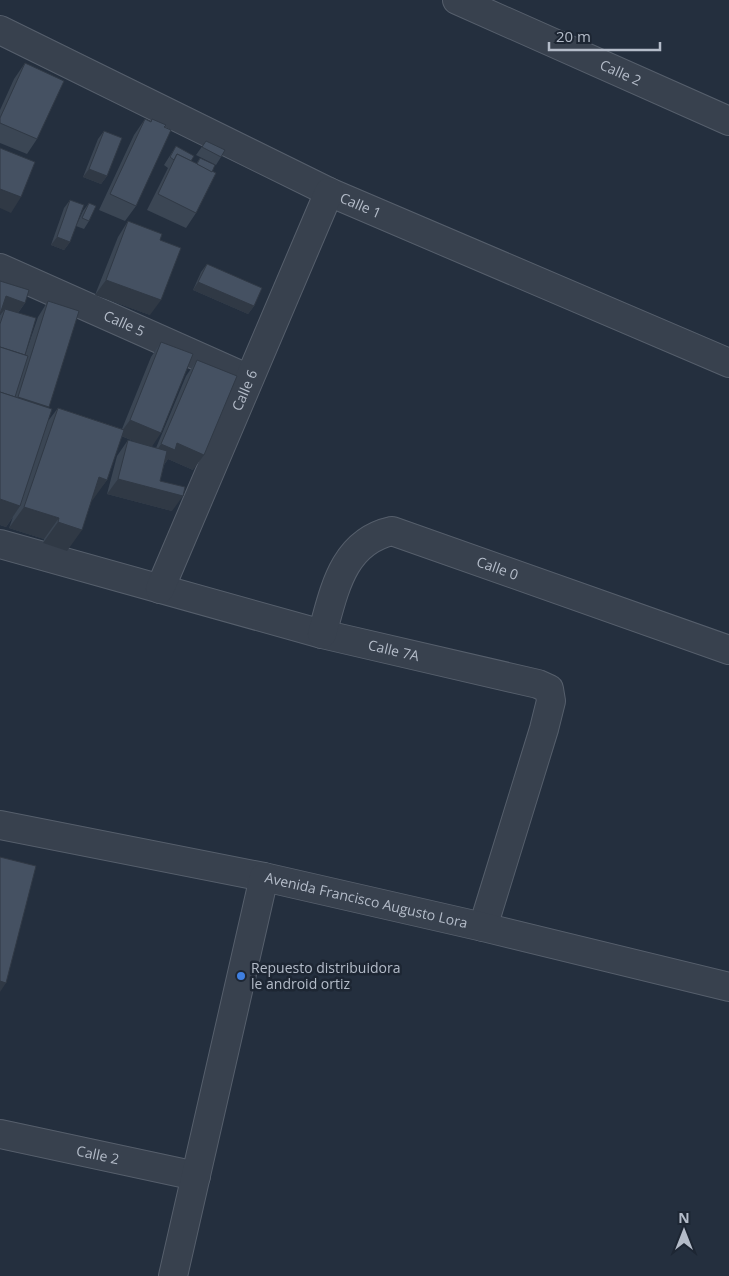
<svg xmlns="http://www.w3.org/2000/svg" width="729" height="1276" font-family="'Open Sans',sans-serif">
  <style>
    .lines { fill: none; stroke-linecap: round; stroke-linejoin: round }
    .minor-casing { stroke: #565f6c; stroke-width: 30 }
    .minor { stroke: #38414e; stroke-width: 28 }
    .wall { fill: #3b4654 }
    .shaded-wall { fill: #303945 }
    .building { fill: #455162; stroke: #303945 }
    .shop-dot { fill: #3f7fe0; stroke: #1d2633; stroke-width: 2 }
    .labels { text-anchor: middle; stroke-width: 5; stroke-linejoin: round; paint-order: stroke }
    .street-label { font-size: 14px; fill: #b4bcc9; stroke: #1d2633 }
    .poi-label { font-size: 14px; fill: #b4bcc9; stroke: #1d2633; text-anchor: start }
  </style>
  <rect width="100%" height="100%" fill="#242f3e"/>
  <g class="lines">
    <g class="minor-casing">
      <g id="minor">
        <path id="s1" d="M457,0l272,121"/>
        <path id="s2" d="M0,30l329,162 400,171"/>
        <path id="s3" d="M0,268l249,111"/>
        <path id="s4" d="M0,544l322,90 216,50 11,5 2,12 -7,28 -61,198"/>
        <path id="s5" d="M160,589l169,-397"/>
        <path id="s6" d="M322,634c12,-42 20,-92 70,-103l337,119"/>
        <path id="s7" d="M0,825l264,52 219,50 246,60"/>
        <path id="s8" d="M0,1134l196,42"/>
        <polyline points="173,1276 264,877"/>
      </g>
    </g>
    <use href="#minor" class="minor"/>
  </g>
  <g class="wall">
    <polygon points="25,63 37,139 27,154 0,143 0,110 14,79"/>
    <polygon points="145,119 150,121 152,119 164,127 136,206 125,221 99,210 134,135"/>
    <polygon points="104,131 107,176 101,184 83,177 98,139"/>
    <polygon points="206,141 221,157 216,165 196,155"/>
    <polygon points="176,146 191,161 196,164 200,158 212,172 196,213 186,228 147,210 168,168 164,165"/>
    <polygon points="70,200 70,242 64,250 51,245 64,208"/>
    <polygon points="89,203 89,221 84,229 76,226 83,211"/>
    <polygon points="128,221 150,315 95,295 118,237"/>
    <polygon points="207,264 254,306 248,314 193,290 201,272"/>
    <polygon points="0,281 25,303 18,313 25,355 38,317 48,301 48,421 58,408 122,429 151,357 161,342 152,447 156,448 186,376 197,360 193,470 168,459 164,465 160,481 172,511 107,494 117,456 128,440 139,443 121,436 107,480 91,500 67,551 43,543 44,539 9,528 13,517 6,527 0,525 0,315 1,314 0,313"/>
  </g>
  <g class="shaded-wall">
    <polygon points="89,169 107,176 101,184 83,177"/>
    <polygon points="0,189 21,197 11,213 0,208"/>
    <polygon points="57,237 70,242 64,250 51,245"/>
    <polygon points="106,280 161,300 150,315 95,295"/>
    <polygon points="198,282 254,306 248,314 193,290"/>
    <polygon points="6,296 25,303 14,318 5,309 1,314 0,313"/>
    <polygon points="18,397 49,407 38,422 7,412"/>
    <polygon points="130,420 161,433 151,448 119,435"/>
    <polygon points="177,443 204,455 193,470 168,459 164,465 151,459 161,444"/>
    <polygon points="99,477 107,480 92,501 84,498"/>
    <polygon points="118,479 183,496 172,511 107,494"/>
    <polygon points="0,499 20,506 6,527 0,525"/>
    <polygon points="24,507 59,518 44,539 9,528"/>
    <polygon points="58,522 82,530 67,551 43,543"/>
    <polygon points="0,981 6,983 0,992"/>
  </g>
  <g class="building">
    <polygon points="25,63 64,81 37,139 0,123 0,118"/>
    <polygon points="145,119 151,122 152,119 166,125 164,127 171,130 136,206 110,194"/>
    <polygon points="104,131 122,138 107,176 89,169"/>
    <polygon points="206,141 225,150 221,157 202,147"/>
    <polygon points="176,146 194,156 191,161 177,154 174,160 170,157"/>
    <polygon points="0,148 35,162 21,197 0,189"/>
    <polygon points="177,154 216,173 196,213 158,194"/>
    <polygon points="200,158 215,165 212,172 197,164"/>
    <polygon points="70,200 84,205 70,242 57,237"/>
    <polygon points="89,203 96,206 89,221 82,218"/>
    <polygon points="128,221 162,234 160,240 181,248 161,300 106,280"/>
    <polygon points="207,264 262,288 254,306 198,282"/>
    <polygon points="0,281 29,290 25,303 6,296 0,314"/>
    <polygon points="48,301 79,311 49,407 18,397"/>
    <polygon points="5,309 36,318 25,355 0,347 0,324"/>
    <polygon points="161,342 193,354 161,433 130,420"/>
    <polygon points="0,347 28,356 15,397 0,392"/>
    <polygon points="197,360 237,376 204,455 177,443 175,450 161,444"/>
    <polygon points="0,392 52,409 20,506 0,499"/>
    <polygon points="58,408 124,430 107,480 99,477 82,530 58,522 59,518 24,507"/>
    <polygon points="128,440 167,451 160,481 185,487 183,496 118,479"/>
    <polygon points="0,857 36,866 6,983 0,981"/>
  </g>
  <circle class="shop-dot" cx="241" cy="976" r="5"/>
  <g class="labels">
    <g class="street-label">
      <text dy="5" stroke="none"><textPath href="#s1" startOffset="179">Calle 2</textPath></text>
      <text dy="5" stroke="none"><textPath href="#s2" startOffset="401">Calle 1</textPath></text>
      <text dy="5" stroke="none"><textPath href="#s3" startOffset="136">Calle 5</textPath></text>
      <text dy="5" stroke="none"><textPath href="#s5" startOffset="216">Calle 6</textPath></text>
      <text dy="5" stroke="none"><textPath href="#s6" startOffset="244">Calle 0</textPath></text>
      <text dy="5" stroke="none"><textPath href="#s4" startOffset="408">Calle 7A</textPath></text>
      <text dy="5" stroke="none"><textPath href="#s7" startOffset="374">Avenida Francisco Augusto Lora</textPath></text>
      <text dy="5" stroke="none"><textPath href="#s8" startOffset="100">Calle 2</textPath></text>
    </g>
    <g class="poi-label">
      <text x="251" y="973">Repuesto distribuidora<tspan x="251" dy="16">le android ortiz</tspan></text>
    </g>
  </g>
  <g transform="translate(684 1231)" stroke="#1d2633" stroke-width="4" paint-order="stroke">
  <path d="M0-4L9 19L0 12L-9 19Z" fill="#b4bcc9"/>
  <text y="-8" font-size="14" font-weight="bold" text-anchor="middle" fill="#b4bcc9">N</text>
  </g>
  <path d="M549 42v8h111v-8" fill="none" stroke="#b4bcc9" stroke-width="2.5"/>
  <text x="556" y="42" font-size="15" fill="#b4bcc9" stroke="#1d2633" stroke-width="4" paint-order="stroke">20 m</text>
</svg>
